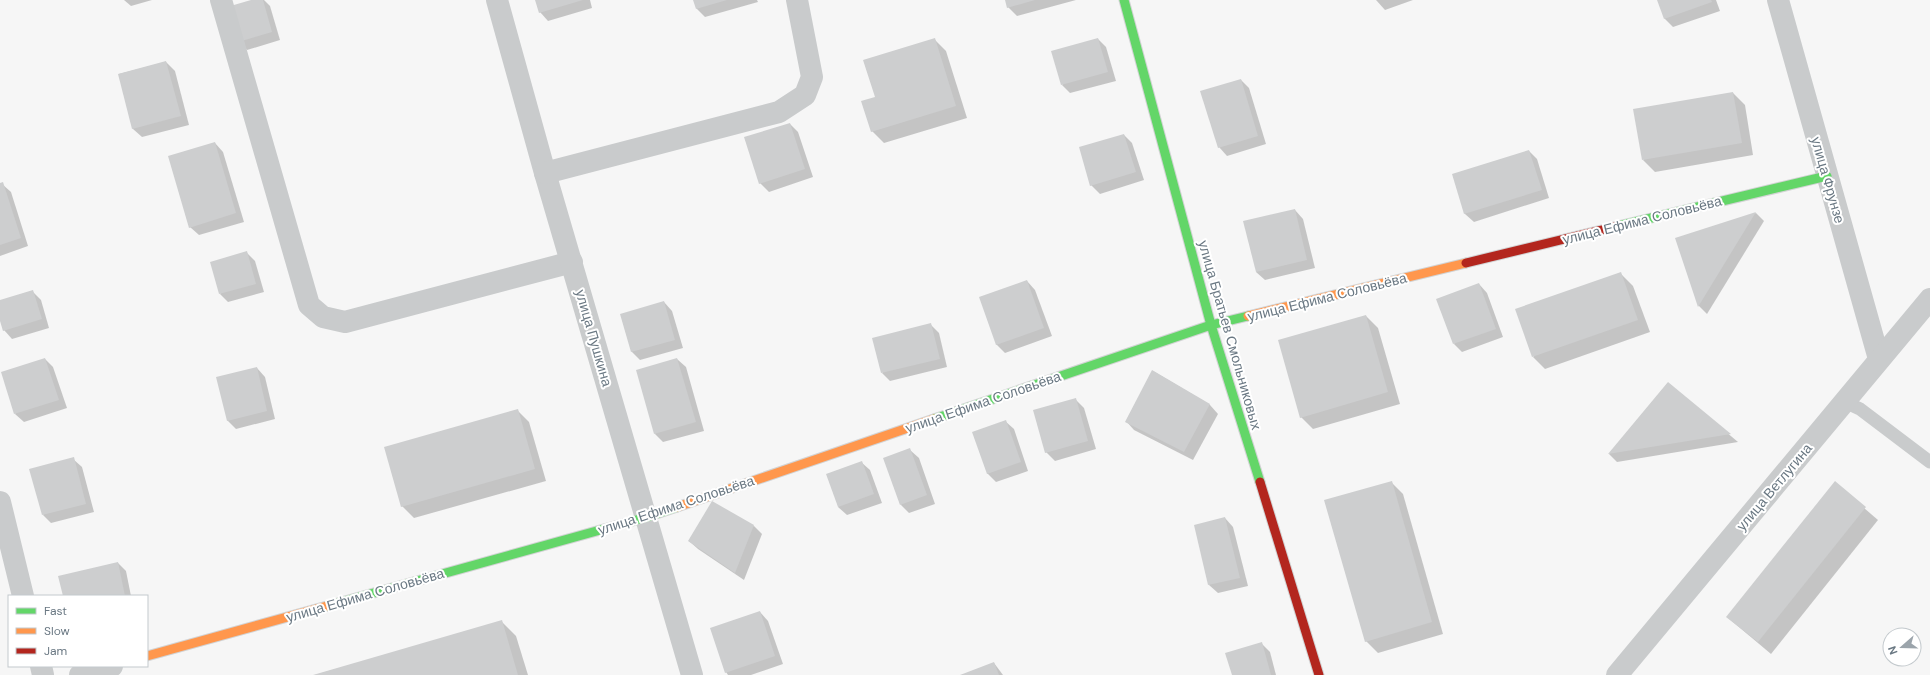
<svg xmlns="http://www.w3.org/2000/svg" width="1930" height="675" font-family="'DM Sans',sans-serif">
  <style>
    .shadow { fill: #0003 }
    .building { fill: #cdcecf }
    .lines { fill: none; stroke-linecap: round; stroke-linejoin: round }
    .fast-casing { stroke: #d2d3d4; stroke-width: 11 }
    .slow-casing { stroke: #d2d3d4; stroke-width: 11 }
    .jam-casing { stroke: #d2d3d4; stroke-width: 11 }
    .lane { stroke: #c9cbcc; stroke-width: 13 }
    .street { stroke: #c9cbcc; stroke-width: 22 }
    .fast { stroke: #63d668; stroke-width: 9 }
    .slow { stroke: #ff974d; stroke-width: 9 }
    .jam { stroke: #b3261e; stroke-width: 9 }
    .labels { text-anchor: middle; stroke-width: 4; stroke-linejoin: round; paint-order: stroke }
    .street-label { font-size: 14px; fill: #6a7883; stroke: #fff }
  </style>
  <rect width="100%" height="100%" fill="#f6f6f6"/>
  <g class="shadow">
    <polygon points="124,0 152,0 131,6"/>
    <polygon points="254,0 264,0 270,6 280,40 247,50 239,41"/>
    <polygon points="536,0 590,0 592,8 548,21 540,12"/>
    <polygon points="694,0 757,0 758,2 705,17 697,9"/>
    <polygon points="1006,0 1076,0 1017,16 1008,7"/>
    <polygon points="1376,0 1413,0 1385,10"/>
    <polygon points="1658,0 1716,0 1720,11 1673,27 1665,19"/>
    <polygon points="934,39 946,51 967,118 884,143 872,131 876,98"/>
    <polygon points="1098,39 1106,47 1116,81 1070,93 1062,85"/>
    <polygon points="166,62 175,71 189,125 142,137 133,129 119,74"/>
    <polygon points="1241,80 1249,88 1266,144 1227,156 1219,147"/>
    <polygon points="1733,93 1745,105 1753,155 1655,172 1643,160"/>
    <polygon points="790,124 798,132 813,177 769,192 760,183"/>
    <polygon points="1124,135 1132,143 1144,180 1100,194 1091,185"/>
    <polygon points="215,143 223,152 244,222 199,235 190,227"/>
    <polygon points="1529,151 1537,159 1549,198 1474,222 1465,214 1453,175"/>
    <polygon points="0,184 2,184 11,192 28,246 0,256"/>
    <polygon points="1295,210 1303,219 1315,268 1265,280 1256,272"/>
    <polygon points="1756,213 1764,221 1707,314 1699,306 1677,239"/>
    <polygon points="246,252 255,261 264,292 228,302 220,294"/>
    <polygon points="1621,274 1633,286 1650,332 1545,369 1533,357"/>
    <polygon points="1027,281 1035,290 1052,336 1005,353 996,344"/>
    <polygon points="1479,284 1487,293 1503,337 1462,352 1454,344"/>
    <polygon points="32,291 41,300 49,328 12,339 4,330 0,317 0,301"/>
    <polygon points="664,302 672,311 683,348 640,360 632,352 621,315"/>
    <polygon points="1366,316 1378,328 1400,404 1313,429 1301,417"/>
    <polygon points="930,324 939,333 947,367 890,381 882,373"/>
    <polygon points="45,359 53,367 67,408 24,422 15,414"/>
    <polygon points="677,359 686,367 704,431 663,442 655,434"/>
    <polygon points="257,368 265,377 275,419 236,429 227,420"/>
    <polygon points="1153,371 1210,405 1218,414 1193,460 1134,430 1126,421"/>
    <polygon points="1668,383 1738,442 1617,462 1609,454"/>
    <polygon points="1075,399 1084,408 1096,449 1055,461 1046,452"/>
    <polygon points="517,410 529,422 546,481 414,518 402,506"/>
    <polygon points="1005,421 1014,429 1028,471 996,482 987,473"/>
    <polygon points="910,450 919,458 935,504 909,513 901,505"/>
    <polygon points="73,459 82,467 94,512 51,523 43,515"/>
    <polygon points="861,462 870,470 882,503 847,515 838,507"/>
    <polygon points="1391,482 1403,494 1443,634 1378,653 1366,641"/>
    <polygon points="1835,483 1878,520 1771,654 1727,617"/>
    <polygon points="1225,518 1233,527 1248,586 1218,593 1209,585"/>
    <polygon points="754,526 762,534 744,580 698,549 689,541"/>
    <polygon points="118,563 126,571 131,596 64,596"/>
    <polygon points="760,612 768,621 783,664 751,675 728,675 726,672"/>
    <polygon points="502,622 516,636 528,675 315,675"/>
    <polygon points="1261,643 1270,652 1276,675 1233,675"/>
    <polygon points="994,663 1003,675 962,675"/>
  </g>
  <g class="building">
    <polygon points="251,0 263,0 272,32 238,42 227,7"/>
    <polygon points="535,0 583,0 539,13"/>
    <polygon points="693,0 727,0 696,9"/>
    <polygon points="1005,0 1035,0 1007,8"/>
    <polygon points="1657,0 1711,0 1712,2 1664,19"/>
    <polygon points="935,38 956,106 871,132 861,101 875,97 863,60"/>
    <polygon points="1098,38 1108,72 1061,85 1051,51"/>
    <polygon points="166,61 181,116 132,129 118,74"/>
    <polygon points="1241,79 1258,136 1218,148 1200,91"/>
    <polygon points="1733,92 1742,143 1642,160 1633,109"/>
    <polygon points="790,123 805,169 759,184 744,137"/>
    <polygon points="1124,134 1136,172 1090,186 1079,147"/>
    <polygon points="215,142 236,213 189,228 168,156"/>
    <polygon points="1529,150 1542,190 1464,214 1452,174"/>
    <polygon points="3,182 21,238 0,245 0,183"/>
    <polygon points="1295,209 1307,260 1256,272 1243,221"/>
    <polygon points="1756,212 1698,307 1675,238"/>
    <polygon points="247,251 256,284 219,294 210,262"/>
    <polygon points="1621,272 1638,320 1532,357 1515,309"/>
    <polygon points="1027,280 1044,328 996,345 979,297"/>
    <polygon points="1479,283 1496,329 1453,344 1436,299"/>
    <polygon points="33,290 42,319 3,331 0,321 0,300"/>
    <polygon points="664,301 675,340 631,352 620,314"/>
    <polygon points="1366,315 1388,392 1300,418 1278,340"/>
    <polygon points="931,323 940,359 881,373 872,338"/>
    <polygon points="45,358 59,400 14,414 1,372"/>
    <polygon points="677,358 696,422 654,434 636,370"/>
    <polygon points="257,367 267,411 227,421 216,377"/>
    <polygon points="1152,370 1210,404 1184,452 1125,422"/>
    <polygon points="1668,382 1731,434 1608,454"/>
    <polygon points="1076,398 1088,441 1045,453 1033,410"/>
    <polygon points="518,409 535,469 401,507 384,447"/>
    <polygon points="1006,420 1021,462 987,474 972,432"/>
    <polygon points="910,448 927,495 900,505 883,458"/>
    <polygon points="74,457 86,504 42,515 29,469"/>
    <polygon points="862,461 874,494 838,507 826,474"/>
    <polygon points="1392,481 1432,622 1365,642 1324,500"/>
    <polygon points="1835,481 1866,507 1758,642 1726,617"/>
    <polygon points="712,501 754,525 735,573 688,541"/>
    <polygon points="1225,517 1240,578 1208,585 1194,525"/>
    <polygon points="118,562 125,596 63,596 58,576"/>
    <polygon points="760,611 775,656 725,673 710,628"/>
    <polygon points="502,620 518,675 313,675"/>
    <polygon points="1262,642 1271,675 1232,675 1225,653"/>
    <polygon points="994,662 999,675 960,675"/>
  </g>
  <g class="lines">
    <g class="fast-casing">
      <g id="fast">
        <polyline points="1124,0 1211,325 1260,482"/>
        <polyline points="1618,226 1827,176"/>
        <polyline points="934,419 1211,325 1248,316"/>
        <polyline points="327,606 647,517 677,507"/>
      </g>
    </g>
    <g class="slow-casing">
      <g id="slow">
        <polyline points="1248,316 1466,263"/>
        <polyline points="677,507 934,419"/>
        <polyline points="147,656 327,606"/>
      </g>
    </g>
    <g class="jam-casing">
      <g id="jam">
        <polyline points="1466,263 1618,226"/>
        <polyline points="1260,482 1319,675"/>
      </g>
    </g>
    <polyline class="lane" points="1845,402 1860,409 1930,462"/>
    <g class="street">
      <polyline points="221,0 309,305 323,317 345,322 572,262"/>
      <polyline points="497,0 545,173 692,675"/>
      <polyline points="1778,0 1879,359"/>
      <polyline points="545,173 779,112 805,95 812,77 797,0"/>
      <polyline points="0,502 23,596"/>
      <polyline points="41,666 43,675"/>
      <polyline points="80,675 112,666"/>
      <polyline points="1617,675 1930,299"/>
    </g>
    <use href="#fast" class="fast"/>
    <use href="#slow" class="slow"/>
    <use href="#jam" class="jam"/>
  </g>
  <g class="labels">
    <g class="street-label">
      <text transform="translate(1828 180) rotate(74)" y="5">улица Фрунзе</text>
      <text transform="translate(1642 220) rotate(-14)" y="5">улица Ефима Соловьёва</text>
      <text transform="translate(1327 297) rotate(-14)" y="5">улица Ефима Соловьёва</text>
      <text transform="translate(1230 335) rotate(74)" y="5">улица Братьев Смольниковых</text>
      <text transform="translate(594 338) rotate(74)" y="5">улица Пушкина</text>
      <text transform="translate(983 402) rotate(-19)" y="5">улица Ефима Соловьёва</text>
      <text transform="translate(1774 487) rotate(-50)" y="5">улица Ветлугина</text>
      <text transform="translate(676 505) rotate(-18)" y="5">улица Ефима Соловьёва</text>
      <text transform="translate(365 595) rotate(-16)" y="5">улица Ефима Соловьёва</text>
    </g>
  </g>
  <rect x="8" y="595" width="140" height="72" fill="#ffffff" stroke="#c3c9cd"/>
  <rect x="16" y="608" width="20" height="6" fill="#63d668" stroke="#c3c9cd"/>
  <text x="44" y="615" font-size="12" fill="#6a7883">Fast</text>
  <rect x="16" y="628" width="20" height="6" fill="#ff974d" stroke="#c3c9cd"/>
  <text x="44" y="635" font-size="12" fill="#6a7883">Slow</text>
  <rect x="16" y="648" width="20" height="6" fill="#b3261e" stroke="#c3c9cd"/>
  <text x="44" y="655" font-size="12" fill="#6a7883">Jam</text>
  <g transform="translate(1902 647) rotate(250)"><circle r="19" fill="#ffffff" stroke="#c3c9cd"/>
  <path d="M0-3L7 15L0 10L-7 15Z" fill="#9ba4ab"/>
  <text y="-6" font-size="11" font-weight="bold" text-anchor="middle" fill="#6a7883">N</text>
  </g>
</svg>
